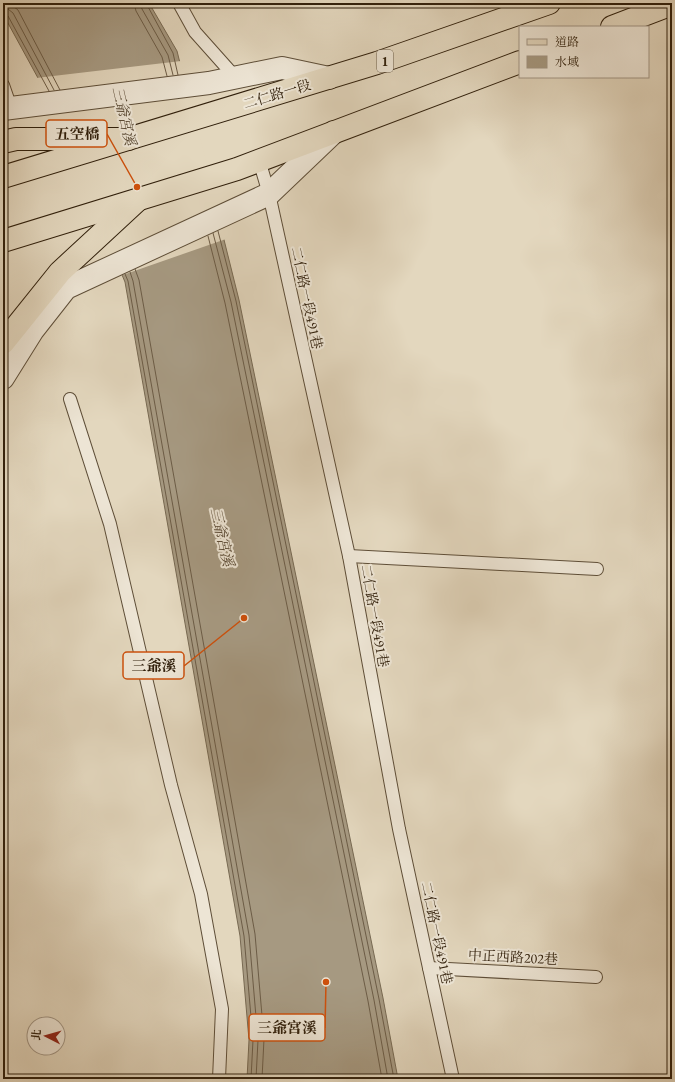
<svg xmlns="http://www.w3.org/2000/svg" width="675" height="1082" font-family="'EB Garamond','Noto Serif TC',serif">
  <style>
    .water { fill: #a69981; stroke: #776952 }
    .pier { fill: #e3d7be }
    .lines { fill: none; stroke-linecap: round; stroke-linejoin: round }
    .shore { stroke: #6c5c46; stroke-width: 1 }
    .service-casing { stroke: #5e4e38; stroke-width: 14 }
    .minor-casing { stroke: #5e4e38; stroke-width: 24 }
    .primary-casing { stroke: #31200c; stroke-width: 24 }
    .trunk-casing { stroke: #31200c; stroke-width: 24 }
    .service { stroke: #ede5d5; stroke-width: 12 }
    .minor { stroke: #ede5d5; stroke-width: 22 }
    .primary { stroke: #e3d7be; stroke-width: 22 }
    .trunk { stroke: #e3d7be; stroke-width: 22 }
    .labels { text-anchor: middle; stroke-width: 4; stroke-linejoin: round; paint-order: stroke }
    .shield { fill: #ede5d5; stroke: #695b48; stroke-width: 1 }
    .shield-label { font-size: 13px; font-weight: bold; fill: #31200c }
    .street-label { font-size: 14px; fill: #31200c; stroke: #ede5d5 }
    .water-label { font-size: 15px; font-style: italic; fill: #5a4a35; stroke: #ede5d5 }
    .leader { fill: none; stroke: #cd500c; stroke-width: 1.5 }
    .callout-dot { fill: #cd500c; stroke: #ede5d5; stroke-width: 1.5 }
    .callout { fill: #ede5d5; stroke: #cd500c; stroke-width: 1.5 }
    .callout-label { font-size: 15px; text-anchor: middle; font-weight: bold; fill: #31200c }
  </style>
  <rect width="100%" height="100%" fill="#e3d7be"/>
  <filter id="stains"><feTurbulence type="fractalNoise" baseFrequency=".005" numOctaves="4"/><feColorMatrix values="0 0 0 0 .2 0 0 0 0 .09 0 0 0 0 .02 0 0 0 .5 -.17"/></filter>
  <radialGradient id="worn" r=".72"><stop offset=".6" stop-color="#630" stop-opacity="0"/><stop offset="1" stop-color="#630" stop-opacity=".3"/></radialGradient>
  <polygon class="water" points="3,3 149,3 177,51 239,300 383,998 398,1079 247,1079 249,1040 240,936 125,282 44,89 3,14"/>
  <polygon class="pier" points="181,61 226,239 120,276 36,78"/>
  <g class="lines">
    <g class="shore">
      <polyline points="9,3 18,10 60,90"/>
      <polyline points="134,3 136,11 162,57 167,76"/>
      <polyline points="140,3 142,9 168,55 173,75"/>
      <polyline points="146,3 173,53 178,75"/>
      <polyline points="3,8 8,9 13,13 54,90"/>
      <polyline points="3,13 8,16 49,91"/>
      <polyline points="218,231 236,301 379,999 394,1079"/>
      <polyline points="213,233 231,302 374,1000 388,1079"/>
      <polyline points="208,236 225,303 368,1001 382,1079"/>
      <polyline points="135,269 139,280 255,934 264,1039 262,1079"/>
      <polyline points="130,272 133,281 249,935 258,1040 256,1079"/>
      <polyline points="125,274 128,281 244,936 253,1040 251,1079"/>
    </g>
    <g class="service-casing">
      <g id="service">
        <polyline points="179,3 195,32 236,78"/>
        <polyline points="3,85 11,108"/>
        <polyline points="259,160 269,194 349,556 399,829 453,1079"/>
        <polyline points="70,399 110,524 171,785 201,894 222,1009 219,1079"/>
        <polyline points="349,556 597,569"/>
        <polyline points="429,968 596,977"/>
      </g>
    </g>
    <g class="minor-casing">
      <g id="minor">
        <polyline points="3,109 209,83 282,68 329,78"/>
        <polyline points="3,378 33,330 66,288 269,194 334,132"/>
      </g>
    </g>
    <g class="primary-casing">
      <g id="primary">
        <polyline points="612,27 672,4"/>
        <polyline points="3,177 377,63 549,3"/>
        <polyline points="3,241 237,169 520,62"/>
      </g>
    </g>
    <g class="trunk-casing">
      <g id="trunk">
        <polyline points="3,142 16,139 128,139"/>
        <polyline points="3,343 60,272 140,198"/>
      </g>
    </g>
    <use href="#service" class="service"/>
    <use href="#minor" class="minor"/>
    <use href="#primary" class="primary"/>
    <use href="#trunk" class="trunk"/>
  </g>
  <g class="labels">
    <rect class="shield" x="377" y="50" width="16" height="22" rx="3"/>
    <g class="shield-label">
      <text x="385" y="66">1</text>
    </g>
    <g class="street-label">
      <text transform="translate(277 94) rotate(-17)" y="5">二仁路一段</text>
      <text transform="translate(307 298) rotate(78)" y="5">二仁路一段491巷</text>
      <text transform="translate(375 616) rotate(80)" y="5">二仁路一段491巷</text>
      <text transform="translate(437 933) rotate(78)" y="5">二仁路一段491巷</text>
      <text transform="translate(513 957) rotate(3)" y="5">中正西路202巷</text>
    </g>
    <g class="water-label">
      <text transform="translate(124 116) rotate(77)" y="5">三爺宮溪</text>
      <text transform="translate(222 537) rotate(77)" y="5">三爺宮溪</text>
    </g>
  </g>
  <path class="leader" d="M137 187L107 134M244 618L184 666M326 982L325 1028"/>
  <g class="callout-dot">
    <circle cx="137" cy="187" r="4"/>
    <circle cx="244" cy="618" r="4"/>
    <circle cx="326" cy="982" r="4"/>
  </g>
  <g class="callout">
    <rect x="46" y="120" width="61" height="27" rx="4"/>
    <rect x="123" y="652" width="61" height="27" rx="4"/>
    <rect x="249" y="1014" width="76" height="27" rx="4"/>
  </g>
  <g class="callout-label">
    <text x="77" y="139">五空橋</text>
    <text x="154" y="671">三爺溪</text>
    <text x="287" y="1033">三爺宮溪</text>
  </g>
  <rect width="675" height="1082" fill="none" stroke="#e3d7be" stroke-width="16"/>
  <rect x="4" y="4" width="667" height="1074" fill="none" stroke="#31200c" stroke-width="2"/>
  <rect x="8" y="8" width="659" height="1066" fill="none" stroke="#31200c"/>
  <rect x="519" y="26" width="130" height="52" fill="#ede5d5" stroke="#a29685"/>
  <rect x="527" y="39" width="20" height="6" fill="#e3d7be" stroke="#a29685"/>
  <text x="555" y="46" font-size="12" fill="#31200c">道路</text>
  <rect x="527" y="56" width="20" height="12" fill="#a69981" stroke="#a29685"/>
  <text x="555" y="66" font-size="12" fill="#31200c">水域</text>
  <g transform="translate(46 1036) rotate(276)"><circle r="19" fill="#ede5d5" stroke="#a29685"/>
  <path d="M0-3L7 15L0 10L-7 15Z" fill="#8f2418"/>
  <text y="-6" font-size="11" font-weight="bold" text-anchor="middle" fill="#31200c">北</text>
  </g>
  <rect width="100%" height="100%" filter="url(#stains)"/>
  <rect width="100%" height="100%" fill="url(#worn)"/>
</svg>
